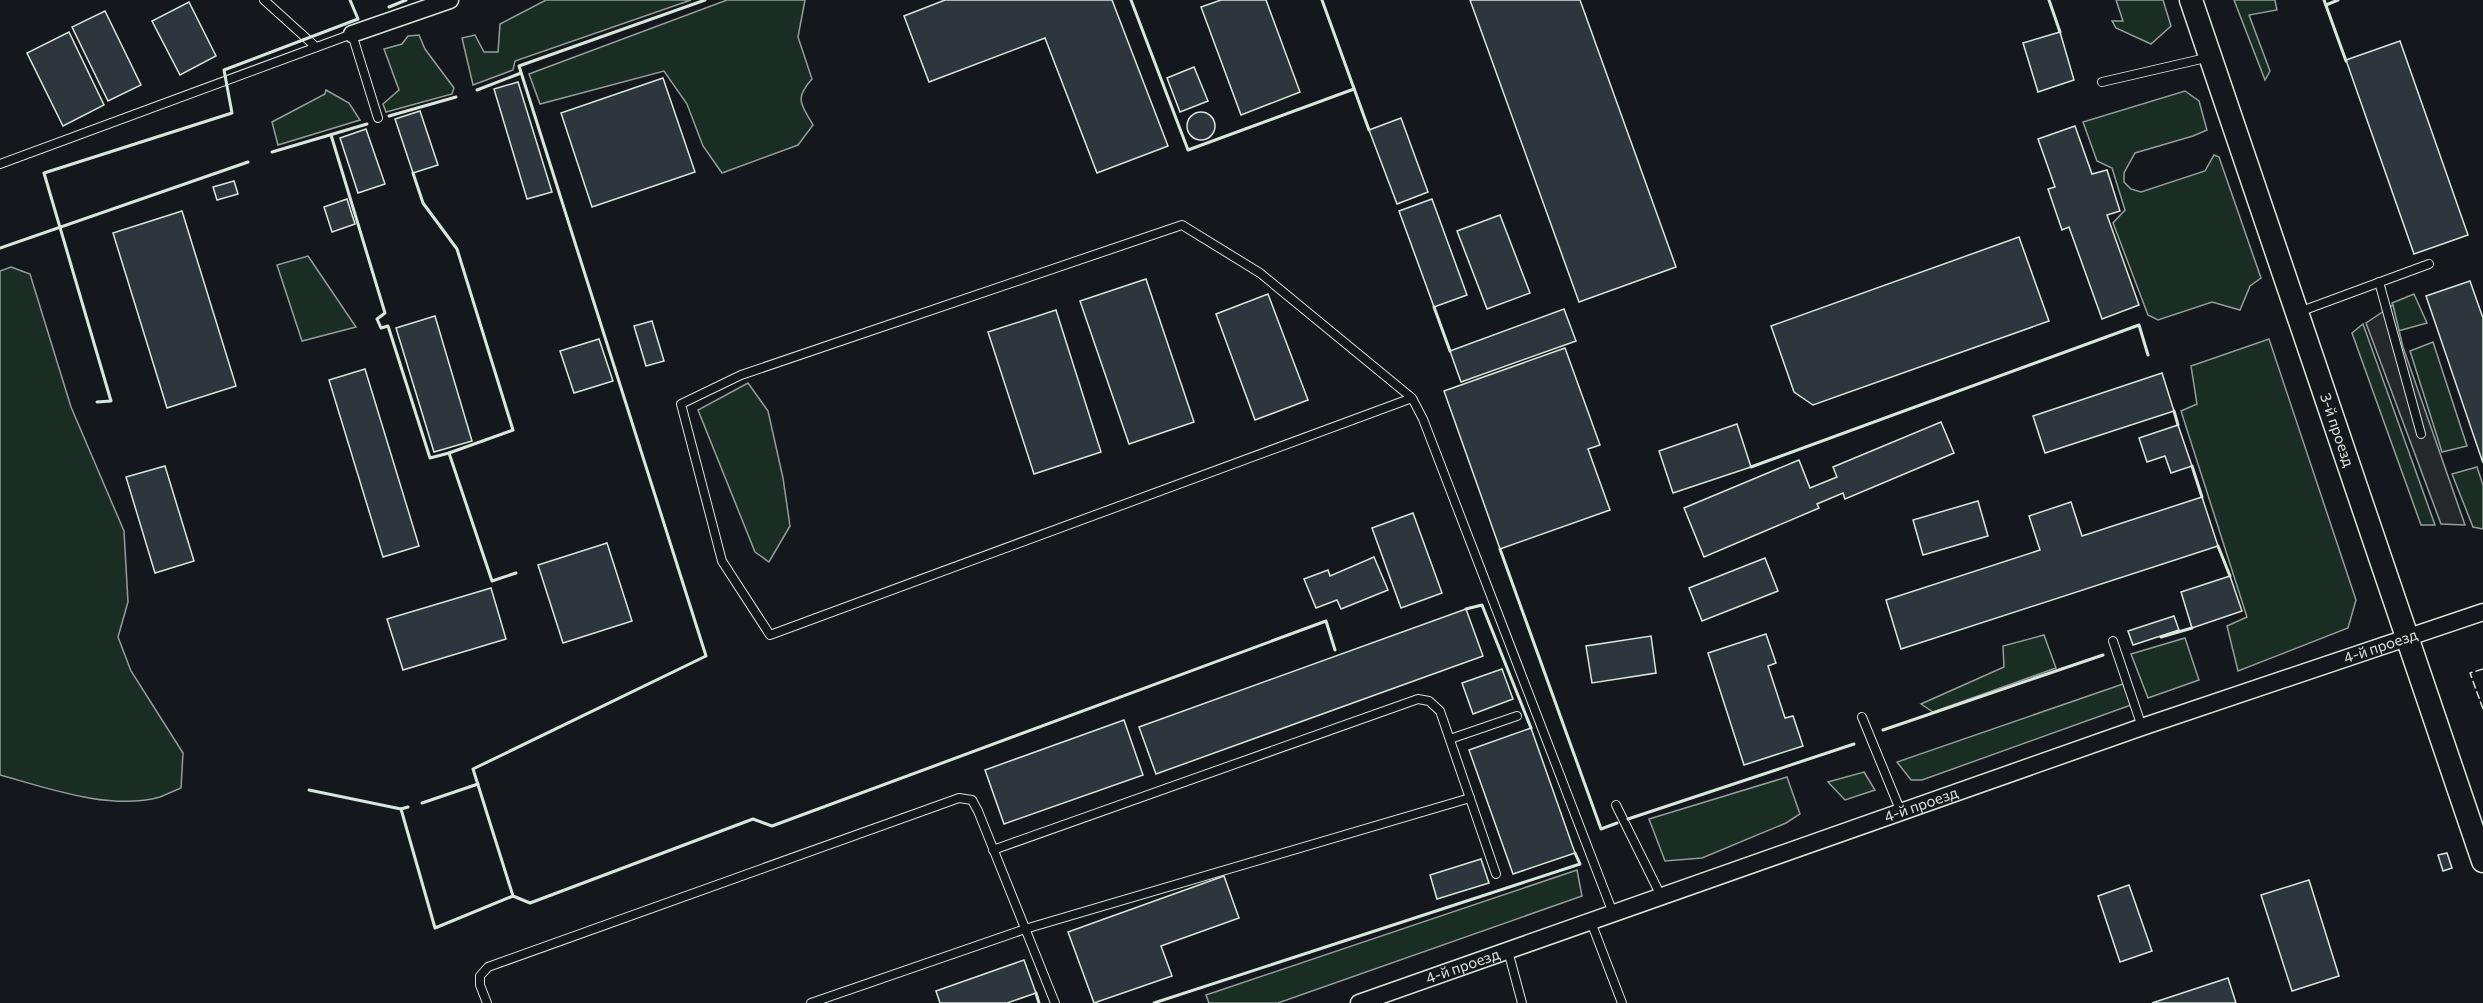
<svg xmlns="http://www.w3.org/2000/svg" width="2483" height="1003" font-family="Commissioner,sans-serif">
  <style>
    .green { fill: #1a2d24; stroke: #939e99; stroke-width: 1.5 }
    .parking { fill: #24282b; stroke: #939e99; stroke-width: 1.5 }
    .building { fill: #2c363c; stroke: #d8e6dc; stroke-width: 1.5 }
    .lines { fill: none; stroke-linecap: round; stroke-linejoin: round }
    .lane-casing { stroke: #d8e6dc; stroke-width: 10 }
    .street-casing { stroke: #d8e6dc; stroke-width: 19 }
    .secondary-casing { stroke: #d8e6dc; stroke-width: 25 }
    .lane { stroke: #14181c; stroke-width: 8 }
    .street { stroke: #14181c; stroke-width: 16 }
    .secondary { stroke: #14181c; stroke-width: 22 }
    .fence { stroke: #d8e6dc; stroke-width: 1.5; stroke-dasharray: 8 3; stroke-linecap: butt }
    .wall { stroke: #d8e6dc; stroke-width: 3 }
    .labels { text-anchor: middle; stroke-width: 4.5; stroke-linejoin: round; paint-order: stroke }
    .street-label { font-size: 15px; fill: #d8e6dc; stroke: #14181c }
  </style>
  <rect width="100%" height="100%" fill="#14181c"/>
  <g class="green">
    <polygon points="546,0 691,0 515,61 513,70 473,85 462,38 475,35 484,52 498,52 500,24"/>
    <path d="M727,0h78l-7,37 14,42c-18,20 -11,25 1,46l-15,20 -76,28 -19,-27 -16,-42 -23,-33 -124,33 -11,-30z"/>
    <polygon points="2116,0 2163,0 2171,26 2151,44 2116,28 2112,21 2123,21"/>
    <polygon points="2234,0 2275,0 2277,10 2249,15 2270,71 2265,80"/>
    <polygon points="419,35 425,49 454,88 452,94 386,112 383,104 399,90 384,49 402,44 408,36"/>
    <polygon points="326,90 349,103 360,120 278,145 272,122 325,94"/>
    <polygon points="2185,91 2199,101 2207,130 2193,136 2135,153 2124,173 2124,182 2131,189 2141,192 2205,171 2214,155 2219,157 2261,278 2250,286 2240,310 2212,302 2158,320 2148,315 2113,223 2125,210 2112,168 2097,161 2083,122"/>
    <polygon points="308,256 356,327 302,341 277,265"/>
    <path d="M11,267l19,7 41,133 53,124 4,71 -10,35 13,34 52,82 -2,35c-7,3 -14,6 -21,9 -49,14 -113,-9 -160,-22v-504z"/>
    <polygon points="2414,294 2427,323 2398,331 2392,303"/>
    <polygon points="2363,324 2435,525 2421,525 2352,333"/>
    <polygon points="2269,339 2356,600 2348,628 2238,671 2227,626 2247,617 2181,411 2197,404 2191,366"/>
    <polygon points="2433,342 2467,446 2442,452 2410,351"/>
    <polygon points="748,383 768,411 783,478 790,526 769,562 755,552 698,410"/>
    <polygon points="2477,467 2483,485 2483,529 2473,527 2452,474"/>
    <polygon points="2044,635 2056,668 1933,712 1921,704 2004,667 2003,646"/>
    <polygon points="2185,638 2199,680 2148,698 2131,654"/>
    <polygon points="2123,684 2131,705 1922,780 1911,780 1897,762"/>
    <polygon points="1864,772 1875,790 1845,800 1828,782"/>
    <polygon points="1787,777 1800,814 1786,823 1702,858 1665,861 1649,819"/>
    <polygon points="1577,870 1582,896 1278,1003 1209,1003 1206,995"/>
  </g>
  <polygon class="parking" points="2393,305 2403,347 2465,525 2441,524 2366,323"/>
  <g class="building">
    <polygon points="945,0 1112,0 1168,146 1097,173 1045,38 929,82 904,16"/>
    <polygon points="1221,0 1266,0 1300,92 1241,115 1201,7"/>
    <polygon points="1470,0 1580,0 1676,267 1579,302"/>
    <polygon points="189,2 216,56 180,75 152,21"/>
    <polygon points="105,11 141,85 108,101 72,27"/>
    <polygon points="69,32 104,105 63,126 27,53"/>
    <polygon points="2060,32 2074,80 2038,92 2023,43"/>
    <polygon points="2400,41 2468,235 2414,254 2346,60"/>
    <polygon points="1194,67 1208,101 1180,112 1167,78"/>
    <polygon points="663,78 695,172 592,207 561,113"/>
    <polygon points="518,82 552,192 527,199 494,89"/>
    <polygon points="420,111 438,165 413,173 395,119"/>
    <circle cx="1201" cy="126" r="14"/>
    <polygon points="1401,118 1428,192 1397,204 1369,130"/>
    <polygon points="2075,126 2092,174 2107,170 2120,211 2107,215 2139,305 2102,319 2069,227 2062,230 2048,189 2055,187 2038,139"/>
    <polygon points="366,129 385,184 358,193 340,138"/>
    <polygon points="234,181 238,194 217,200 213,187"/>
    <polygon points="347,199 355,224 332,232 324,207"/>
    <polygon points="1432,199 1467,295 1434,307 1399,211"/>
    <polygon points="182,211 236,386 167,408 113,233"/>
    <polygon points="1500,215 1530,293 1487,309 1457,231"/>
    <polygon points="2019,237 2049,321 1813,405 1794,392 1771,326"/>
    <polygon points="1146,279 1194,422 1129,444 1080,301"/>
    <polygon points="2470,281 2483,318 2483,463 2426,296"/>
    <polygon points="1268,294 1308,400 1255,420 1216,314"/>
    <polygon points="1564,309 1576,341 1461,382 1450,351"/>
    <polygon points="1056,310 1101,452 1034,474 988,332"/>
    <polygon points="435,316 472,441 434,452 396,328"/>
    <polygon points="652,321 664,361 646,366 634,326"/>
    <polygon points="599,339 613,381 574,393 560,351"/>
    <polygon points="1565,348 1600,445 1588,449 1610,510 1500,549 1444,391"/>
    <polygon points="365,369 419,546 383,557 329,380"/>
    <polygon points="2162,373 2174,411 2045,453 2033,416"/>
    <polygon points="1941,422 1954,453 1845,499 1843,493 1817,504 1819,508 1704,557 1684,508 1799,460 1810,488 1837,477 1833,467"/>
    <polygon points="1737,424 1751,467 1673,493 1659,451"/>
    <polygon points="2178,425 2192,466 2171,473 2165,456 2147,462 2139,438"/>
    <polygon points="165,466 194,561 155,573 126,477"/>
    <polygon points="2202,497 2218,546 1901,649 1886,600 2040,550 2029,516 2071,502 2082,536"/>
    <polygon points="1978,501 1988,536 1923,555 1913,520"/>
    <polygon points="1413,513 1442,593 1401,608 1372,528"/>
    <polygon points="607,543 632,621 563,643 538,565"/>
    <polygon points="1374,557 1388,590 1341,609 1337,600 1316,608 1304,579 1328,570 1330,576"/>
    <polygon points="1765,558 1778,591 1702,621 1689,588"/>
    <polygon points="2230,576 2242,611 2192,628 2181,592"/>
    <polygon points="491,588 506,639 403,670 387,619"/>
    <polygon points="1466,609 1483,656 1156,774 1139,727"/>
    <polygon points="2174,616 2179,630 2133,645 2128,631"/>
    <polygon points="1766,634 1776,663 1768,666 1785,718 1793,716 1803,746 1744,765 1708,653"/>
    <polygon points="1651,636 1656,673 1592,683 1586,646"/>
    <polygon points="1502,669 1513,699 1473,714 1462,683"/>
    <polygon points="1124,720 1143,775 1004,824 985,770"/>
    <polygon points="1531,728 1575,853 1513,874 1469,750"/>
    <polygon points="2447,853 2452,868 2443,871 2438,855"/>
    <polygon points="1481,859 1489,883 1437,899 1430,875"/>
    <polygon points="1224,876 1239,918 1161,946 1172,976 1094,1003 1068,932"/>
    <polygon points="2309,880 2339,976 2292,991 2261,895"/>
    <polygon points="2129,885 2152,951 2120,962 2098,896"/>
    <polygon points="1024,960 1036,993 1007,1003 940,1003 936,991"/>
    <polygon points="2228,978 2236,1003 2152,1003"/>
  </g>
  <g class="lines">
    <g class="lane-casing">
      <g id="lane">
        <polyline points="264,0 316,47"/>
        <polyline points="2102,82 2210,57"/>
        <polyline points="0,164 352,34 378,118"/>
        <polyline points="2379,282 2421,434"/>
        <polyline points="2299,312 2429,264"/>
        <polyline points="1412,398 770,635 722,561 681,404 741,375 1182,225 1260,273 1412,398 1423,419 1613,913"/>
        <polyline points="2113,641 2142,727"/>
        <polyline points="1862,717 1901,812"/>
        <polyline points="1450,739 1517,716"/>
        <polyline points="1616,805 1661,896"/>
        <polyline points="993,850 1418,699 1429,701 1440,711 1496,874"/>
        <polyline points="1591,922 1622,1003"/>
        <polyline points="1508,951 1522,1003"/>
        <polyline points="487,1003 480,985 480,976 488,967 959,798 972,800 978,811 1055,1003"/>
        <polyline points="811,1003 1025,929 1470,798"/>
      </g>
    </g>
    <g class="street-casing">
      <g id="street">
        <polyline points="352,34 450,0"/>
        <path id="s1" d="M1359,1003l783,-276 341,-115"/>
      </g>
    </g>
    <g class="secondary-casing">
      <g id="secondary">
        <path id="s2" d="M2191,0l292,861"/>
      </g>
    </g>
    <use href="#lane" class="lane"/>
    <use href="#street" class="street"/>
    <use href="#secondary" class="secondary"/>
    <polyline class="fence" points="2483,669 2470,673 2483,709"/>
    <g class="wall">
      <polyline points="705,0 519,66 706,656 473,769 513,896 530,903 753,819 772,826 1326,621 1335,650"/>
      <polyline points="1131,0 1188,150 1354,89"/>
      <polyline points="1322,0 1369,130"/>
      <polyline points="2049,0 2060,32"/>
      <polyline points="2324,0 2346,61"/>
      <polyline points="2326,5 2338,0"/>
      <polyline points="389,7 406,0"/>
      <polyline points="477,90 521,73"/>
      <polyline points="389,116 456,97"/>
      <polyline points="331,135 385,313 377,319 381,328 388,326 430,458 449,453"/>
      <polyline points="272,152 367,124"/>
      <polyline points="413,173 423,203 457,249 513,430 449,453 492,581 516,573"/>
      <polyline points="0,248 248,162"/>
      <polyline points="1434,307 1450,351"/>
      <polyline points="97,402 111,401 44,173 232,113 224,70 358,19 350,0"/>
      <polyline points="2174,411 2178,425"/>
      <polyline points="2192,466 2202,497"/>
      <polyline points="1751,467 2139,325 2148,355"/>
      <polyline points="2218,546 2230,576"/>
      <polyline points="1500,549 1601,829 1617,823"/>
      <polyline points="1466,609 1482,605 1531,728"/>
      <polyline points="2161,637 2192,628"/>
      <polyline points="1883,730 2103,655"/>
      <polyline points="309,790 401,809"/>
      <polyline points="422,803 478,784"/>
      <polyline points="408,807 401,809 435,928 513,896"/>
      <polyline points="1628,819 1854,744"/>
      <polyline points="1036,993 1039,1003"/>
      <polyline points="1154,1003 1580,864 1575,853"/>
    </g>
  </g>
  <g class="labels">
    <g class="street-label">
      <text dy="5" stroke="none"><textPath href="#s2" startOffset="454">3-й проезд</textPath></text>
      <text dy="5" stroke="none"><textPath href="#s1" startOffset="1082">4-й проезд</textPath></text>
      <text dy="5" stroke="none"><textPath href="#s1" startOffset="596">4-й проезд</textPath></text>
      <text dy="5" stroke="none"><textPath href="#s1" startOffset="110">4-й проезд</textPath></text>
    </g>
  </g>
</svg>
